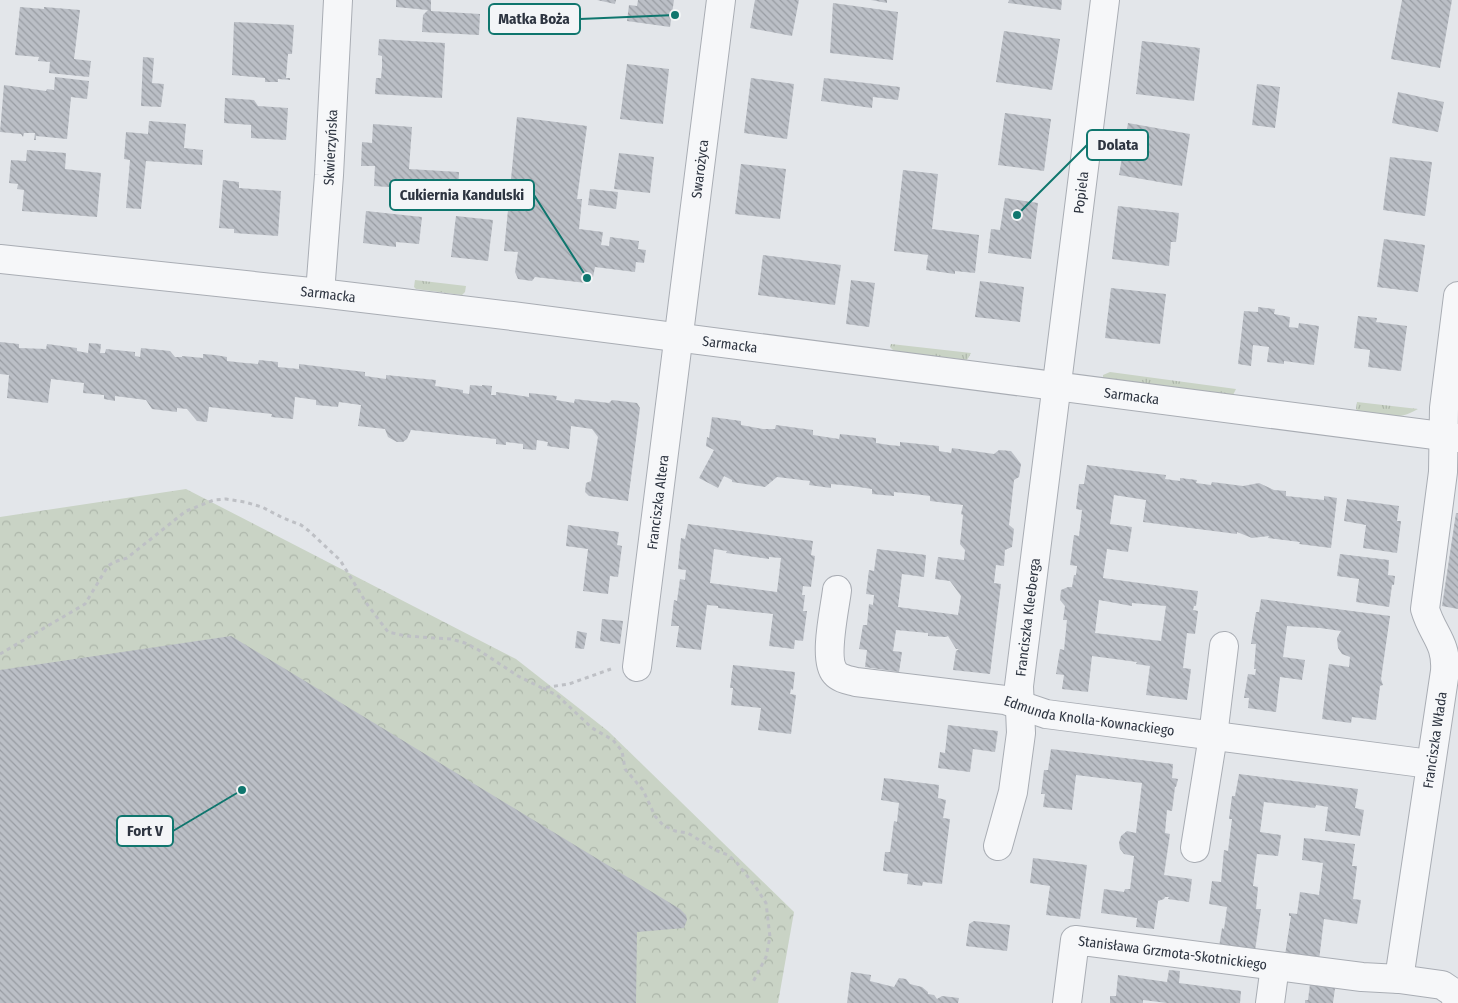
<svg xmlns="http://www.w3.org/2000/svg" width="1458" height="1003" font-family="'Fira Sans Condensed',sans-serif">
  <style>
    .grass { fill: url(#grass-tufts) }
    .park { fill: url(#park-crowns) }
    .building { fill: url(#building-back-hatch); fill-rule: evenodd }
    .lines { fill: none; stroke-linecap: round; stroke-linejoin: round }
    .minor-casing { stroke: #a9adb4; stroke-width: 30 }
    .path { stroke: #bec0c5; stroke-width: 3; stroke-dasharray: 4 4; stroke-linecap: butt }
    .minor { stroke: #f6f7f9; stroke-width: 28 }
    .labels { text-anchor: middle; stroke-width: 5; stroke-linejoin: round; paint-order: stroke }
    .street-label { font-size: 14px; fill: #2d3440; stroke: #f3f5f7 }
    .leader { fill: none; stroke: #0f766e; stroke-width: 2 }
    .callout-dot { fill: #0f766e; stroke: #f3f5f7; stroke-width: 2 }
    .callout { fill: #f3f5f7; stroke: #0f766e; stroke-width: 2 }
    .callout-label { font-size: 15px; text-anchor: middle; font-weight: bold; fill: #2d3440 }
  </style>
  <defs>
    <pattern id="grass-tufts" width="24" height="20" patternUnits="userSpaceOnUse" patternTransform="scale(1.25)"><rect width="24" height="20" fill="#c9d3c5"/><path d="M3 7l-1-3M5 7V3M7 7l1-3M15 17l-1-3M17 17v-4M19 17l1-3" fill="none" stroke="#adb6aa"/></pattern>
    <pattern id="park-crowns" width="20" height="18" patternUnits="userSpaceOnUse" patternTransform="scale(1.25)"><rect width="20" height="18" fill="#c9d3c5"/><path d="M2 6a3 3 0 1 1 6 0M12 15a3 3 0 1 1 6 0" fill="none" stroke="#adb6aa"/></pattern>
    <pattern id="building-back-hatch" width="6" height="6" patternUnits="userSpaceOnUse" patternTransform="scale(1.25)"><rect width="6" height="6" fill="#bbbfc6"/><path d="M-1 5l2 2M0 0l6 6M5-1l2 2" fill="none" stroke="#989ca2"/></pattern>
  </defs>
  <rect width="100%" height="100%" fill="#e3e6ea"/>
  <g class="grass">
    <polygon points="415,280 466,286 465,292 462,295 416,289 414,287"/>
    <polygon points="891,344 971,353 967,360 894,351 890,347"/>
    <polygon points="1110,372 1236,389 1233,395 1103,379 1103,375"/>
    <path d="M1357,402l61,7c-22,13 -36,7 -59,4l-3,-4z"/>
  </g>
  <polygon class="park" points="186,489 516,659 608,731 794,912 778,1003 0,1003 0,517"/>
  <g class="building">
    <polygon points="396,0 431,0 431,11 480,14 479,35 422,32 423,15 428,10 396,7"/>
    <polygon points="597,0 616,0 615,4"/>
    <polygon points="638,0 674,0 670,27 627,21 629,5 637,6"/>
    <polygon points="755,0 799,0 792,36 750,28"/>
    <polygon points="871,0 887,0 887,3"/>
    <polygon points="1009,0 1062,0 1061,10 1008,3"/>
    <polygon points="1402,0 1452,0 1440,68 1391,59"/>
    <polygon points="833,3 898,12 893,60 830,53"/>
    <polygon points="20,7 44,9 44,7 80,10 74,59 91,61 89,77 49,73 50,62 38,61 39,57 15,55"/>
    <polygon points="234,22 294,25 292,54 288,54 286,78 290,78 290,80 278,79 278,82 265,82 265,78 232,75"/>
    <polygon points="1004,31 1060,39 1052,90 996,82"/>
    <polygon points="379,39 445,43 442,98 375,94 376,78 381,78 382,67 382,56 378,55"/>
    <polygon points="1142,41 1200,48 1194,101 1136,94"/>
    <polygon points="143,57 154,58 152,83 164,84 161,107 141,106"/>
    <polygon points="627,64 669,69 663,124 620,119"/>
    <polygon points="55,77 89,81 87,99 71,97 67,139 36,136 36,140 34,140 35,133 24,133 23,137 21,134 0,132 4,85 46,91 47,89 54,90"/>
    <polygon points="751,78 794,84 787,139 744,133"/>
    <polygon points="824,78 900,87 898,100 873,97 872,108 821,101"/>
    <polygon points="1257,84 1280,87 1275,128 1252,125"/>
    <polygon points="1398,92 1444,102 1438,132 1392,123"/>
    <polygon points="225,98 254,100 258,106 288,108 286,140 251,138 251,125 224,123"/>
    <polygon points="1005,113 1051,119 1044,171 998,165"/>
    <polygon points="517,117 587,126 577,199 582,199 579,229 603,232 601,245 609,246 610,237 639,241 638,249 646,250 644,263 636,262 635,272 595,267 593,277 586,283 535,277 532,281 518,279 515,272 518,252 504,251"/>
    <polygon points="149,121 186,124 184,148 203,150 202,165 146,161 141,209 126,208 130,160 124,159 126,132 148,134"/>
    <polygon points="1128,123 1190,134 1182,186 1119,175"/>
    <polygon points="373,124 412,127 409,169 459,172 458,192 374,186 375,166 361,166 362,142 372,143"/>
    <polygon points="27,150 66,153 65,169 101,173 97,217 22,211 24,190 17,189 18,184 9,183 11,160 26,161"/>
    <polygon points="619,153 654,157 650,193 614,189"/>
    <polygon points="1390,157 1432,162 1425,216 1383,210"/>
    <polygon points="741,164 786,169 780,219 735,214"/>
    <polygon points="903,170 938,174 932,229 979,235 975,273 955,271 955,274 926,270 928,255 894,251"/>
    <polygon points="223,180 239,182 239,188 281,191 278,236 234,233 234,229 219,228"/>
    <polygon points="590,189 618,192 616,209 588,205"/>
    <polygon points="1005,198 1038,203 1031,259 988,253 991,229 1000,230"/>
    <polygon points="1118,206 1179,213 1176,242 1171,242 1169,266 1112,259"/>
    <polygon points="366,211 422,217 419,244 396,242 396,247 363,243"/>
    <polygon points="456,216 493,220 488,261 451,257"/>
    <polygon points="1384,239 1425,245 1418,292 1377,287"/>
    <polygon points="763,255 841,265 835,305 758,295"/>
    <polygon points="851,280 875,283 869,327 846,324"/>
    <polygon points="980,281 1024,287 1020,322 975,317"/>
    <polygon points="1111,288 1166,294 1160,344 1105,338"/>
    <polygon points="1258,307 1275,309 1274,314 1290,317 1289,327 1298,328 1299,323 1319,326 1314,365 1284,361 1284,364 1267,362 1269,347 1253,345 1251,366 1238,364 1244,311 1258,312"/>
    <polygon points="1358,316 1377,318 1376,322 1407,326 1401,371 1368,367 1370,350 1354,348"/>
    <polygon points="0,342 19,344 19,348 46,349 47,344 77,348 77,351 88,353 89,343 101,344 100,353 105,353 106,349 135,352 135,356 140,357 141,348 170,351 175,357 182,357 182,356 203,358 203,354 215,355 227,357 227,361 245,363 258,364 259,360 278,362 278,367 299,369 299,364 365,372 365,376 386,379 386,375 436,380 435,386 463,390 463,393 469,394 470,385 482,386 482,385 492,386 491,395 496,395 496,392 529,397 529,393 557,396 556,400 574,403 575,399 609,403 612,400 637,403 640,408 628,501 589,496 585,492 586,483 591,481 598,437 592,429 571,426 569,449 547,446 548,442 537,440 536,450 523,449 523,444 506,442 506,445 496,444 496,439 411,430 407,439 403,442 397,442 388,437 385,429 358,426 361,405 339,402 338,407 316,405 316,400 295,397 293,419 271,417 272,414 209,407 207,422 197,421 187,409 177,408 177,412 152,409 146,400 115,396 115,401 104,399 104,395 83,393 85,372 84,383 51,379 48,403 7,398 9,375 0,374"/>
    <polygon points="712,417 741,421 741,425 763,429 775,429 776,425 813,430 813,435 839,439 840,434 876,438 876,443 889,445 900,446 900,442 939,446 939,451 951,453 952,448 994,454 999,450 1011,451 1021,464 1019,477 1014,480 1009,525 1014,529 1012,547 1005,550 1004,566 996,565 994,583 1001,584 990,674 953,670 956,651 959,649 956,649 948,636 946,637 928,636 928,633 896,630 893,651 902,652 899,672 865,667 867,650 859,649 863,625 867,625 869,604 873,605 874,595 866,594 869,570 874,571 877,549 926,555 924,577 902,574 898,607 958,615 961,596 950,581 935,579 938,557 964,560 965,550 960,544 963,515 961,514 963,505 930,501 930,496 914,494 894,492 894,496 872,494 872,489 852,486 831,484 831,488 809,485 810,481 777,477 765,487 732,482 732,480 724,476 718,488 699,478 714,450 706,446 707,437 709,438"/>
    <path d="M1087,465l79,10 -1,4 15,2v-3l17,2 -1,3 15,2 1,-3 31,4 16,-3 15,7 12,1v5l38,4v-4l13,2 -6,50 -32,-4 1,-2 -32,-4 1,-2 -17,2 -15,-6v2l-94,-12 3,-22 -32,-5 -4,29 22,3 -4,25 -21,-3 -4,29 95,13 -2,15h-2l-1,4 5,1 -3,23 -8,-1 -4,35 8,1 -4,31 -41,-5 4,-29 -14,-2 1,-2 -45,-6 -4,36 -26,-3 2,-14 -8,-1 4,-25 4,1 3,-30h-4l2,-14 -5,-6 1,-10 7,-3h4l2,-12h2l1,-9 -7,-1 4,-30 5,1 3,-26 -6,-1 3,-25h5zM1099,600l33,6v-3l34,3 -5,35 -66,-8z"/>
    <polygon points="1347,499 1399,506 1397,521 1401,521 1397,553 1363,548 1366,525 1344,521"/>
    <polygon points="1456,513 1458,513 1458,609 1442,606"/>
    <path d="M688,524l125,17 -2,14 4,1 -4,31 -8,-1 -1,9h3l-2,16h4l-4,30 -8,-1 -1,9 -25,-3 4,-32 -55,-6v-2l-11,-1 -6,45 -25,-3 3,-21h-8l3,-26 3,1 3,-22 5,1 1,-10 -8,-1 3,-31 4,1zM714,549l13,2 -1,2 43,6v-2l12,1 -4,34 -67,-9z"/>
    <polygon points="568,525 619,532 617,545 622,546 618,577 610,576 608,594 583,591 588,549 566,546"/>
    <polygon points="1340,554 1389,560 1388,575 1395,576 1394,585 1392,585 1389,607 1356,602 1359,579 1337,576"/>
    <polygon points="1261,599 1390,616 1381,679 1383,685 1380,686 1376,720 1352,717 1351,723 1322,719 1329,664 1349,667 1350,657 1342,654 1338,648 1337,638 1341,631 1320,628 1287,626 1283,657 1305,660 1302,680 1280,677 1276,712 1248,708 1249,698 1244,698 1248,674 1255,675 1256,669 1254,669 1256,644 1251,644 1256,612 1259,612"/>
    <polygon points="602,619 623,621 620,644 600,641"/>
    <polygon points="577,631 587,633 584,649 575,648"/>
    <polygon points="231,636 680,909 686,915 687,920 684,928 637,932 636,1003 0,1003 0,670"/>
    <polygon points="733,665 795,672 793,690 791,689 790,694 796,695 791,734 758,730 761,708 731,705 733,688 730,688"/>
    <polygon points="948,725 998,731 995,752 973,749 970,772 938,768 940,752 945,753"/>
    <polygon points="1051,749 1173,764 1172,778 1178,779 1176,787 1175,787 1172,811 1167,810 1165,833 1170,834 1164,875 1192,879 1189,902 1168,899 1169,897 1165,897 1164,899 1158,901 1154,929 1136,927 1137,918 1101,913 1104,889 1124,892 1125,889 1130,889 1134,856 1124,854 1120,849 1119,843 1121,836 1127,831 1136,833 1142,783 1076,775 1072,810 1043,807 1045,794 1041,794 1044,770 1048,770"/>
    <polygon points="1239,774 1358,789 1355,808 1364,810 1360,836 1325,831 1328,807 1316,805 1315,808 1264,802 1260,832 1281,835 1278,856 1257,854 1253,886 1258,887 1256,909 1261,909 1255,951 1219,947 1222,928 1224,929 1227,907 1209,904 1212,881 1221,882 1224,850 1228,851 1232,819 1229,819 1232,796 1235,796"/>
    <polygon points="884,778 939,785 938,798 946,800 943,818 950,819 942,884 923,882 922,886 907,884 908,874 883,871 885,852 890,852 894,821 897,822 899,803 881,800"/>
    <polygon points="1304,838 1355,844 1352,866 1357,866 1353,899 1361,900 1357,924 1324,919 1319,960 1285,955 1291,916 1289,916 1289,913 1297,914 1300,892 1319,895 1323,863 1302,860"/>
    <polygon points="1033,858 1087,865 1080,919 1046,915 1050,886 1030,883"/>
    <polygon points="974,921 1010,925 1007,951 966,946 969,924"/>
    <polygon points="1169,970 1180,971 1179,983 1241,991 1240,1003 1167,1003 1143,1000 1143,1003 1110,1003 1110,996 1116,996 1118,975 1167,982"/>
    <polygon points="851,972 871,975 870,981 894,987 899,978 906,979 910,984 922,987 928,992 928,994 934,995 937,999 942,996 959,998 958,1003 847,1003"/>
    <polygon points="1310,984 1335,988 1333,1003 1305,1003 1305,1000 1308,1000"/>
  </g>
  <g class="lines">
    <g class="minor-casing">
      <g id="minor">
        <path id="s1" d="M0,259l320,34 192,23 946,122"/>
        <path id="s2" d="M320,293l9,-118 9,-175"/>
        <path id="s3" d="M837,590c-2,18 -14,69 -2,83 5,6 14,7 21,9l149,18 41,14 384,50"/>
        <path id="s4" d="M637,667l84,-667"/>
        <path id="s5" d="M998,846l15,-54 8,-59 -2,-47 86,-686"/>
        <polyline points="1195,848 1213,736 1224,646"/>
        <path id="s6" d="M1067,1003l8,-63 287,37 37,2"/>
        <polyline points="1270,1003 1275,966"/>
        <path id="s7" d="M1457,1003l-3,-10 -12,-8 -43,-6 46,-308c2,-29 -13,-37 -20,-62l18,-137 1,-64 14,-112"/>
      </g>
    </g>
    <g class="path">
      <polyline points="0,654 85,604 108,566 114,562 127,558 186,511 214,500 226,499 245,502 262,507 283,518 301,525 309,531 340,560 367,604 388,632 406,636 451,639 465,643 477,649 518,676 542,688 569,684 611,669"/>
      <polyline points="543,688 558,696 592,728 613,740 622,751 625,769 643,790 655,816 663,825 675,831 688,833 715,850 728,855 737,863 755,886 766,903 770,937 766,957 753,982"/>
    </g>
    <use href="#minor" class="minor"/>
  </g>
  <g class="labels">
    <g class="street-label">
      <text dy="5" stroke="none"><textPath href="#s2" startOffset="146">Skwierzyńska</textPath></text>
      <text dy="5" stroke="none"><textPath href="#s4" startOffset="502">Swarożyca</textPath></text>
      <text dy="5" stroke="none"><textPath href="#s5" startOffset="660">Popiela</textPath></text>
      <text dy="5" stroke="none"><textPath href="#s1" startOffset="330">Sarmacka</textPath></text>
      <text dy="5" stroke="none"><textPath href="#s1" startOffset="735">Sarmacka</textPath></text>
      <text dy="5" stroke="none"><textPath href="#s1" startOffset="1140">Sarmacka</textPath></text>
      <text dy="5" stroke="none"><textPath href="#s4" startOffset="166">Franciszka Altera</textPath></text>
      <text dy="5" stroke="none"><textPath href="#s5" startOffset="232">Franciszka Kleeberga</textPath></text>
      <text dy="5" stroke="none"><textPath href="#s3" startOffset="344">Edmunda Knolla-Kownackiego</textPath></text>
      <text dy="5" stroke="none"><textPath href="#s7" startOffset="310">Franciszka Włada</textPath></text>
      <text dy="5" stroke="none"><textPath href="#s6" startOffset="162">Stanisława Grzmota-Skotnickiego</textPath></text>
    </g>
  </g>
  <path class="leader" d="M675 15L580 19M1017 215L1087 145M587 278L534 195M242 790L173 831"/>
  <g class="callout-dot">
    <circle cx="675" cy="15" r="5"/>
    <circle cx="1017" cy="215" r="5"/>
    <circle cx="587" cy="278" r="5"/>
    <circle cx="242" cy="790" r="5"/>
  </g>
  <g class="callout">
    <rect x="489" y="4" width="91" height="30" rx="5"/>
    <rect x="1087" y="130" width="61" height="30" rx="5"/>
    <rect x="390" y="180" width="144" height="30" rx="5"/>
    <rect x="117" y="816" width="56" height="30" rx="5"/>
  </g>
  <g class="callout-label">
    <text x="534" y="24">Matka Boża</text>
    <text x="1118" y="150">Dolata</text>
    <text x="462" y="200">Cukiernia Kandulski</text>
    <text x="145" y="836">Fort V</text>
  </g>
</svg>
